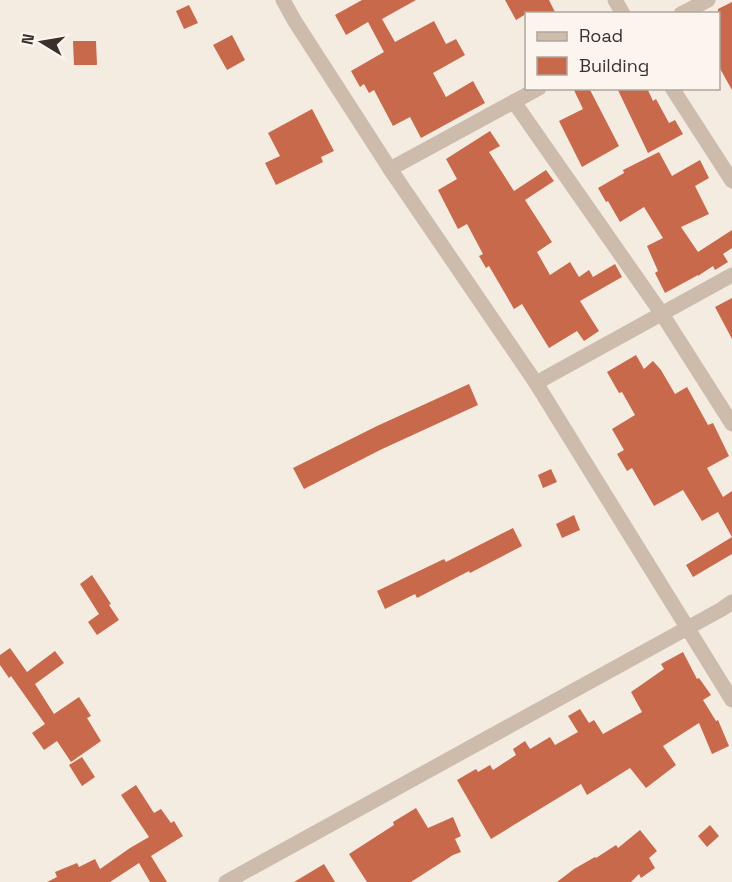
<svg xmlns="http://www.w3.org/2000/svg" width="732" height="882" font-family="'Space Grotesk',sans-serif">
  <style>
    .building { fill: #c8694b }
    .lines { fill: none; stroke-linecap: round; stroke-linejoin: round }
    .minor { stroke: #cdbbac; stroke-width: 15 }
  </style>
  <rect width="100%" height="100%" fill="#f4ebe1"/>
  <g class="building">
    <polygon points="362,0 416,0 382,19 395,42 434,21 446,44 456,39 465,55 433,73 446,97 473,81 485,103 421,138 410,117 393,126 374,90 369,93 364,84 360,87 351,71 384,52 368,22 346,35 335,15"/>
    <polygon points="505,0 549,0 556,14 526,14 516,20"/>
    <polygon points="732,2 732,90 718,65 718,9"/>
    <polygon points="189,5 198,23 184,29 176,11"/>
    <polygon points="232,35 245,60 227,70 213,45"/>
    <polygon points="73,41 96,41 97,65 74,65"/>
    <polygon points="573,88 589,88 619,146 582,167 559,121 583,109"/>
    <polygon points="617,88 647,88 653,101 656,99 669,123 675,120 683,134 648,153"/>
    <polygon points="312,109 334,151 321,157 323,162 276,185 265,163 280,156 268,133"/>
    <polygon points="490,131 500,146 489,152 514,191 546,170 554,181 525,200 552,242 537,252 550,275 570,262 579,277 589,270 593,277 615,264 622,277 580,301 599,331 584,341 577,331 549,348 522,304 514,309 489,266 486,268 479,256 483,254 467,224 458,229 438,190 457,179 446,159"/>
    <polygon points="659,152 672,176 700,160 709,178 695,186 709,214 681,227 698,252 732,230 732,248 723,254 728,262 715,270 713,266 698,276 698,275 665,293 655,273 658,271 647,246 663,238 644,207 620,222 608,201 606,202 598,188 624,173 623,170"/>
    <polygon points="732,298 732,339 715,307"/>
    <polygon points="636,355 644,369 653,361 661,370 675,394 687,387 708,425 713,423 729,456 707,468 723,497 732,491 732,537 718,512 702,521 683,490 654,506 632,468 627,471 617,454 624,450 612,429 635,415 622,392 619,393 607,372"/>
    <polygon points="469,384 478,405 380,450 304,489 293,468 377,426"/>
    <polygon points="551,469 557,482 543,488 538,475"/>
    <polygon points="574,515 580,530 562,538 556,524"/>
    <polygon points="513,528 522,546 470,573 469,571 417,598 415,594 385,609 377,591 444,559 446,562"/>
    <polygon points="732,537 732,554 693,577 686,565"/>
    <polygon points="92,575 111,604 109,605 119,620 97,635 88,622 99,614 80,584"/>
    <polygon points="10,648 27,672 55,651 64,663 35,684 54,714 79,697 91,716 87,718 101,741 71,762 57,741 44,750 32,733 45,724 11,676 9,678 0,665 0,655"/>
    <polygon points="683,652 697,679 699,678 711,695 703,700 716,721 718,720 729,746 712,754 699,723 663,746 676,765 646,788 630,768 587,795 581,784 491,839 457,780 476,769 478,772 490,765 493,770 516,755 513,749 525,741 530,749 550,737 555,745 578,732 568,716 580,709 589,723 594,720 603,734 642,712 631,692 664,669 661,664"/>
    <polygon points="82,757 95,777 82,786 69,765"/>
    <polygon points="136,785 154,813 161,809 171,823 174,821 183,836 151,856 167,882 150,882 139,863 110,882 47,882 57,877 55,872 77,863 79,867 95,859 100,869 130,848 149,837 121,795"/>
    <polygon points="416,808 428,828 453,817 461,836 455,839 461,852 453,855 411,882 367,882 349,854 394,825 393,822"/>
    <polygon points="710,825 719,836 707,847 698,836"/>
    <polygon points="640,830 657,851 649,858 655,868 641,878 639,874 631,882 557,882 574,869 595,857 596,858 616,845 618,848"/>
    <polygon points="324,864 335,882 294,882"/>
  </g>
  <g class="lines">
    <g class="minor">
      <polyline points="283,0 294,20 390,169 536,383 732,700"/>
      <polyline points="615,0 623,14"/>
      <polyline points="681,14 708,0"/>
      <polyline points="672,88 732,181"/>
      <polyline points="514,102 662,314 732,424"/>
      <polyline points="390,169 539,88"/>
      <polyline points="536,383 732,275"/>
      <polyline points="226,882 722,609 732,602"/>
    </g>
  </g>
  <rect x="525" y="12" width="195" height="78" fill="#fbf5ee" stroke="#aea6a0" stroke-width="1.5"/>
  <rect x="537" y="32" width="30" height="9" fill="#cdbbac" stroke="#aea6a0" stroke-width="1.5"/>
  <text x="579" y="42" font-size="18" fill="#3b302b">Road</text>
  <rect x="537" y="57" width="30" height="18" fill="#c8694b" stroke="#aea6a0" stroke-width="1.5"/>
  <text x="579" y="72" font-size="18" fill="#3b302b">Building</text>
  <g transform="translate(42 42) rotate(281)" stroke="#fbf5ee" stroke-width="4.5" paint-order="stroke">
  <path d="M0-4.5L10 22L0 15L-10 22Z" fill="#3b302b"/>
  <text y="-9" font-size="16" font-weight="bold" text-anchor="middle" fill="#3b302b">N</text>
  </g>
</svg>
